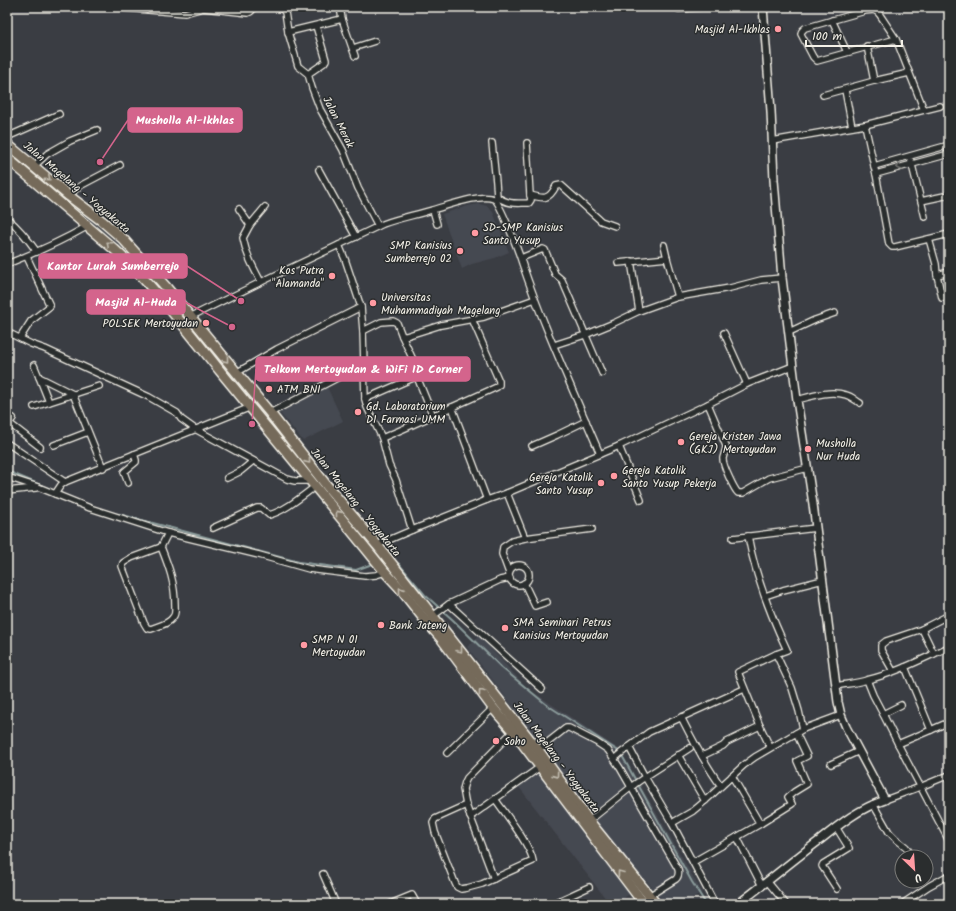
<svg xmlns="http://www.w3.org/2000/svg" width="956" height="911" font-family="Kalam,sans-serif">
  <style>
    .built { fill: #454851 }
    .lines { fill: none; stroke-linecap: round; stroke-linejoin: round }
    .stream { stroke: #8b9c9b; stroke-width: 2 }
    .minor-casing { stroke: #f4f1e8; stroke-width: 8 }
    .tertiary-casing { stroke: #f4f1e8; stroke-width: 10 }
    .trunk-casing { stroke: #f4f1e8; stroke-width: 12 }
    .minor { stroke: #2a2d2e; stroke-width: 5.5 }
    .tertiary { stroke: #2a2d2e; stroke-width: 7 }
    .trunk { stroke: #746a5a; stroke-width: 9 }
    .oneway { stroke: #71726f }
    .oneway2 { stroke: #c1bbaf }
    .poi-dot { fill: #ff9aa2; stroke: #2a2d2e; stroke-width: 1.5 }
    .labels { text-anchor: middle; stroke-width: 3; stroke-linejoin: round; paint-order: stroke }
    .poi-label { font-size: 11px; fill: #f4f1e8; stroke: #2a2d2e; text-anchor: start }
    .street-label { font-size: 11px; fill: #f4f1e8; stroke: #2a2d2e }
    .leader { fill: none; stroke: #d4648c; stroke-width: 1.5 }
    .callout-dot { fill: #d4648c; stroke: #2a2d2e; stroke-width: 1.5 }
    .callout { fill: #d4648c; stroke: #d4648c; stroke-width: 1.5 }
    .callout-label { font-size: 12px; text-anchor: middle; font-weight: bold; fill: #fff }
  </style>
  <rect width="100%" height="100%" fill="#3a3d43"/>
  <filter id="ink" filterUnits="userSpaceOnUse"><feTurbulence type="fractalNoise" baseFrequency=".025" numOctaves="2"/><feDisplacementMap in="SourceGraphic" scale="8" xChannelSelector="R" yChannelSelector="G"/><feConvolveMatrix kernelMatrix="1 2 1 2 8 2 1 2 1" color-interpolation-filters="sRGB"/></filter>
  <g filter="url(#ink)">
    <g class="built">
      <polygon points="479,204 487,206 493,212 509,252 495,258 472,264 462,269 442,214 468,206"/>
      <polygon points="327,387 343,421 303,441 279,412"/>
      <polygon points="479,636 527,688 620,750 702,892 683,904 665,904 646,880 617,904 610,904 519,787 553,759 467,647"/>
    </g>
    <g class="lines">
      <g class="stream">
        <polyline points="7,471 62,494"/>
        <polyline points="119,514 299,562 356,570 375,563"/>
        <polyline points="395,562 399,564 425,595 453,620 502,668 547,705 620,752 692,882 706,904"/>
      </g>
      <g class="minor-casing">
        <g id="minor">
          <path d="M122,7l2,1 61,5 18,-5 45,5c3,-1 5,-2 5,-6"/>
          <polyline points="277,7 282,9 285,12 288,32 298,66 308,74 312,88 320,109 343,150 358,188 378,226"/>
          <polyline points="673,7 679,9 702,7"/>
          <polyline points="342,19 355,56"/>
          <polyline points="832,20 847,52"/>
          <polyline points="288,32 342,19 340,7"/>
          <polyline points="867,46 874,81"/>
          <polyline points="353,48 375,41"/>
          <polyline points="308,74 324,63 326,60 316,26"/>
          <polyline points="845,90 852,127"/>
          <polyline points="823,95 874,81 909,73"/>
          <polyline points="924,110 940,106"/>
          <path d="M865,125l59,-15 -28,-71 -16,-24c-4,-6 -8,-5 -15,-4l-60,17c-2,2 -4,3 -4,6l12,23 4,4 79,-22"/>
          <polyline points="7,137 59,114"/>
          <polyline points="772,141 865,125 874,166 876,174 889,244 892,247 895,247 949,234"/>
          <polyline points="492,143 496,182 497,197"/>
          <polyline points="527,143 530,195"/>
          <polyline points="911,161 921,201 949,195"/>
          <polyline points="34,166 47,154 70,141 97,130"/>
          <polyline points="874,166 949,145"/>
          <polyline points="319,170 356,237"/>
          <polyline points="876,174 949,154"/>
          <polyline points="69,196 75,190 80,186 120,165"/>
          <path d="M497,200v-3c13,8 18,6 32,6l2,-3 -1,-5c14,4 19,5 26,-9l5,-1 40,36 14,5"/>
          <polyline points="921,201 925,217"/>
          <polyline points="239,209 250,225"/>
          <polyline points="433,210 437,224"/>
          <path d="M7,218c12,10 21,21 30,34"/>
          <polyline points="929,239 936,264 937,275 949,272"/>
          <polyline points="339,245 345,259 361,307 363,331 365,399 367,407 382,438 389,465 396,480 412,530"/>
          <polyline points="664,245 667,258 678,297"/>
          <polyline points="521,258 543,249 545,250 555,274 562,280 602,373"/>
          <polyline points="631,261 639,311"/>
          <polyline points="618,263 667,258"/>
          <path d="M7,264c28,-11 55,-23 81,-38"/>
          <polyline points="937,275 942,298"/>
          <path d="M261,282c-8,-15 -15,-28 -18,-44l7,-13 15,-18"/>
          <path d="M190,317l71,-35 122,-58c16,-6 33,-9 49,-14 15,-4 49,-17 62,-11 6,3 25,54 28,64 22,65 51,127 78,191"/>
          <polyline points="363,331 381,322 393,321 397,323 402,336 406,336 441,325 484,317 535,299"/>
          <polyline points="7,332 31,344 45,349 149,397 177,413 181,419 195,429 287,479 295,481 311,481"/>
          <polyline points="789,332 815,320 835,313"/>
          <polyline points="724,333 747,384"/>
          <polyline points="20,338 31,321 50,306 27,257"/>
          <polyline points="554,345 585,335 614,323 639,311 678,297 730,288 761,280 782,278"/>
          <polyline points="34,365 39,377 73,394 103,468"/>
          <polyline points="236,373 277,349 361,307"/>
          <polyline points="39,377 49,402"/>
          <polyline points="417,377 433,416"/>
          <polyline points="365,399 420,375 402,336"/>
          <path d="M797,400c15,-4 33,-10 49,-5 5,1 9,5 14,8"/>
          <path d="M708,404l18,42c0,4 -2,8 -3,12 -1,6 11,31 15,35h5l26,-15 39,-10"/>
          <polyline points="34,407 99,386"/>
          <polyline points="452,407 487,500"/>
          <polyline points="270,413 364,364"/>
          <polyline points="9,423 40,447"/>
          <polyline points="7,426 13,418"/>
          <polyline points="382,438 403,429 497,387 499,385 499,381 472,319"/>
          <polyline points="7,443 65,482"/>
          <polyline points="54,445 88,432"/>
          <polyline points="532,446 557,435 586,421"/>
          <polyline points="619,446 641,500"/>
          <polyline points="7,477 38,487 90,508 168,533 259,555 309,569 365,576 376,575 385,572"/>
          <polyline points="227,478 241,471 253,461"/>
          <polyline points="128,483 124,472 136,462 136,460 134,454"/>
          <polyline points="7,491 36,488"/>
          <polyline points="507,493 525,538 592,529"/>
          <polyline points="55,494 61,485 65,482 251,407"/>
          <path d="M213,528l44,-20h4l8,7c16,-4 33,-19 47,-29"/>
          <path d="M748,536c7,39 22,78 39,114l-11,4 -38,18 22,54 10,21"/>
          <polyline points="733,538 816,528"/>
          <polyline points="377,545 412,530 487,500 507,493 619,446 708,404 747,384 793,366"/>
          <path d="M161,547c8,20 14,36 14,58 0,5 1,9 -2,12 -4,7 -15,9 -22,12l-4,-1 -3,-5 -22,-57 1,-3 8,-5z"/>
          <polyline points="161,547 168,533"/>
          <circle cx="519" cy="575" r="10"/>
          <polyline points="509,573 502,554 503,547 512,541 525,538"/>
          <polyline points="524,583 535,606 547,602"/>
          <polyline points="765,596 783,590 823,580"/>
          <polyline points="449,604 542,689"/>
          <polyline points="433,616 449,604 500,580 510,578"/>
          <polyline points="922,629 934,654"/>
          <polyline points="776,654 792,688 799,711 803,729"/>
          <polyline points="893,671 881,650 881,645 886,641 922,629 949,615"/>
          <polyline points="867,680 873,695 883,714 898,744 931,730 905,667"/>
          <path d="M836,686c10,-2 21,-3 31,-6 29,-7 55,-21 82,-33"/>
          <polyline points="883,714 901,705"/>
          <path d="M681,717c12,24 24,47 40,69"/>
          <polyline points="931,730 949,722"/>
          <polyline points="898,744 949,841"/>
          <polyline points="690,748 645,777 672,823 715,904"/>
          <path d="M538,750l28,-22h3l27,14 12,8 12,18 58,101c1,4 1,7 -2,10l-27,17"/>
          <polyline points="447,753 493,708"/>
          <polyline points="678,755 705,801"/>
          <polyline points="702,756 723,746 727,742 760,726"/>
          <polyline points="614,759 621,753 649,732 744,689"/>
          <polyline points="831,764 859,751"/>
          <polyline points="732,776 760,824"/>
          <polyline points="885,800 920,787 949,775"/>
          <polyline points="873,804 889,832 896,839 906,847 913,857"/>
          <path d="M466,805l-31,14 -2,4 2,9 20,51 2,4 4,2 6,-1 15,-4 51,-23c-2,-15 -28,-48 -38,-62"/>
          <polyline points="470,817 540,767"/>
          <polyline points="589,821 635,784 645,777 629,747"/>
          <polyline points="672,823 693,811 705,801 744,765 755,757 803,729 841,715"/>
          <polyline points="836,827 849,848 823,864 822,866 837,889"/>
          <polyline points="693,862 737,837"/>
          <polyline points="323,874 336,904"/>
          <polyline points="494,879 466,805 463,789 465,782 467,778 513,731"/>
          <polyline points="767,881 786,904"/>
          <polyline points="762,886 737,837 760,824 792,804 788,797 794,792 807,784 797,761 807,756 796,733"/>
          <polyline points="390,904 412,895 417,904"/>
          <polyline points="552,904 589,887"/>
          <polyline points="902,904 929,886 949,875"/>
        </g>
      </g>
      <g class="tertiary-casing">
        <path id="tertiary" d="M738,904c28,-21 54,-43 82,-64 20,-16 40,-32 65,-40l-39,-73 -5,-12 -3,-13 -25,-198 -16,-104 -15,-122 -8,-98 -3,-69 -8,-104"/>
      </g>
      <g class="trunk-casing">
        <g id="trunk">
          <polyline points="7,144 69,196 102,221 123,239 166,287 270,413 327,486 377,545 538,750 589,821 656,904"/>
          <path d="M7,158l107,91c40,37 73,81 107,123 55,67 110,133 164,200l14,15 26,33 16,18 52,70 20,23 131,173"/>
        </g>
      </g>
      <use href="#minor" class="minor"/>
      <use href="#tertiary" class="tertiary"/>
      <use href="#trunk" class="trunk"/>
    </g>
    <defs><path id="oneway-chevron" d="M-2-3.5L2.5 0L-2 3.5" fill="none" stroke-width="1.6" stroke-linecap="round" stroke-linejoin="round"/></defs>
    <use class="oneway" href="#oneway-chevron" transform="translate(899 167) rotate(165)"/>
    <g class="oneway2">
      <use href="#oneway-chevron" transform="translate(48 178) rotate(40)"/>
      <use href="#oneway-chevron" transform="translate(109 244) rotate(-139)"/>
      <use href="#oneway-chevron" transform="translate(226 360) rotate(51)"/>
      <use href="#oneway-chevron" transform="translate(308 461) rotate(51)"/>
      <use href="#oneway-chevron" transform="translate(338 513) rotate(-129)"/>
      <use href="#oneway-chevron" transform="translate(401 590) rotate(-129)"/>
      <use href="#oneway-chevron" transform="translate(460 650) rotate(52)"/>
      <use href="#oneway-chevron" transform="translate(481 692) rotate(-128)"/>
      <use href="#oneway-chevron" transform="translate(556 775) rotate(54)"/>
      <use href="#oneway-chevron" transform="translate(620 873) rotate(-127)"/>
    </g>
  </g>
  <g class="poi-dot">
    <circle cx="778" cy="29" r="4"/>
    <circle cx="475" cy="233" r="4"/>
    <circle cx="460" cy="251" r="4"/>
    <circle cx="332" cy="276" r="4"/>
    <circle cx="373" cy="303" r="4"/>
    <circle cx="206" cy="323" r="4"/>
    <circle cx="269" cy="389" r="4"/>
    <circle cx="358" cy="412" r="4"/>
    <circle cx="681" cy="442" r="4"/>
    <circle cx="808" cy="449" r="4"/>
    <circle cx="614" cy="476" r="4"/>
    <circle cx="601" cy="483" r="4"/>
    <circle cx="381" cy="625" r="4"/>
    <circle cx="505" cy="628" r="4"/>
    <circle cx="304" cy="645" r="4"/>
    <circle cx="496" cy="741" r="4"/>
  </g>
  <g class="labels">
    <g class="poi-label">
      <text x="770" y="33" text-anchor="end">Masjid Al-Ikhlas</text>
      <text x="483" y="231">SD-SMP Kanisius<tspan x="483" dy="13">Santo Yusup</tspan></text>
      <text x="452" y="249" text-anchor="end">SMP Kanisius<tspan x="452" dy="13">Sumberrejo 02</tspan></text>
      <text x="324" y="274" text-anchor="end">Kos Putra<tspan x="324" dy="13">"Alamanda"</tspan></text>
      <text x="381" y="301">Universitas<tspan x="381" dy="13">Muhammadiyah Magelang</tspan></text>
      <text x="198" y="327" text-anchor="end">POLSEK Mertoyudan</text>
      <text x="277" y="393">ATM BNI</text>
      <text x="366" y="410">Gd. Laboratorium<tspan x="366" dy="13">D1 Farmasi UMM</tspan></text>
      <text x="689" y="440">Gereja Kristen Jawa<tspan x="689" dy="13">(GKJ) Mertoyudan</tspan></text>
      <text x="816" y="447">Musholla<tspan x="816" dy="13">Nur Huda</tspan></text>
      <text x="622" y="474">Gereja Katolik<tspan x="622" dy="13">Santo Yusup Pekerja</tspan></text>
      <text x="593" y="481" text-anchor="end">Gereja Katolik<tspan x="593" dy="13">Santo Yusup</tspan></text>
      <text x="513" y="626">SMA Seminari Petrus<tspan x="513" dy="13">Kanisius Mertoyudan</tspan></text>
      <text x="389" y="629">Bank Jateng</text>
      <text x="312" y="643">SMP N 01<tspan x="312" dy="13">Mertoyudan</tspan></text>
      <text x="504" y="745">Soho</text>
    </g>
    <g class="street-label">
      <text transform="translate(339 122) rotate(63)" y="4">Jalan Merak</text>
      <text transform="translate(77 187) rotate(40)" y="4">Jalan Magelang - Yogyakarta</text>
      <text transform="translate(356 502) rotate(51)" y="4">Jalan Magelang - Yogyakarta</text>
      <text transform="translate(557 757) rotate(53)" y="4">Jalan Magelang - Yogyakarta</text>
    </g>
  </g>
  <path class="leader" d="M100 162L128 120M241 301L187 266M232 327L185 302M252 424L256 369"/>
  <g class="callout-dot">
    <circle cx="100" cy="162" r="4"/>
    <circle cx="241" cy="301" r="4"/>
    <circle cx="232" cy="327" r="4"/>
    <circle cx="252" cy="424" r="4"/>
  </g>
  <g class="callout">
    <rect x="128" y="108" width="114" height="24" rx="4"/>
    <rect x="39" y="254" width="148" height="24" rx="4"/>
    <rect x="87" y="290" width="98" height="24" rx="4"/>
    <rect x="256" y="357" width="214" height="24" rx="4"/>
  </g>
  <g class="callout-label">
    <text x="185" y="124">Musholla Al-Ikhlas</text>
    <text x="113" y="270">Kantor Lurah Sumberrejo</text>
    <text x="136" y="306">Masjid Al-Huda</text>
    <text x="363" y="373">Telkom Mertoyudan &amp; WiFi ID Corner</text>
  </g>
  <rect width="956" height="911" fill="none" stroke="#2a2d2e" stroke-width="24"/>
  <rect x="12" y="12" width="932" height="887" fill="none" stroke="#f4f1e8" stroke-width="1.5" filter="url(#ink)"/>
  <g transform="translate(914 869) rotate(155)"><circle r="19" fill="#2a2d2e" stroke="#7b7b78"/>
  <path d="M0-3L7 15L0 10L-7 15Z" fill="#ff9aa2"/>
  <text y="-6" font-size="11" font-weight="bold" text-anchor="middle" fill="#f4f1e8">U</text>
  </g>
  <path d="M806 40v6h96v-6" fill="none" stroke="#f4f1e8" stroke-width="2"/>
  <text x="812" y="40" font-size="12" fill="#f4f1e8" stroke="#2a2d2e" stroke-width="3" paint-order="stroke">100 m</text>
</svg>
